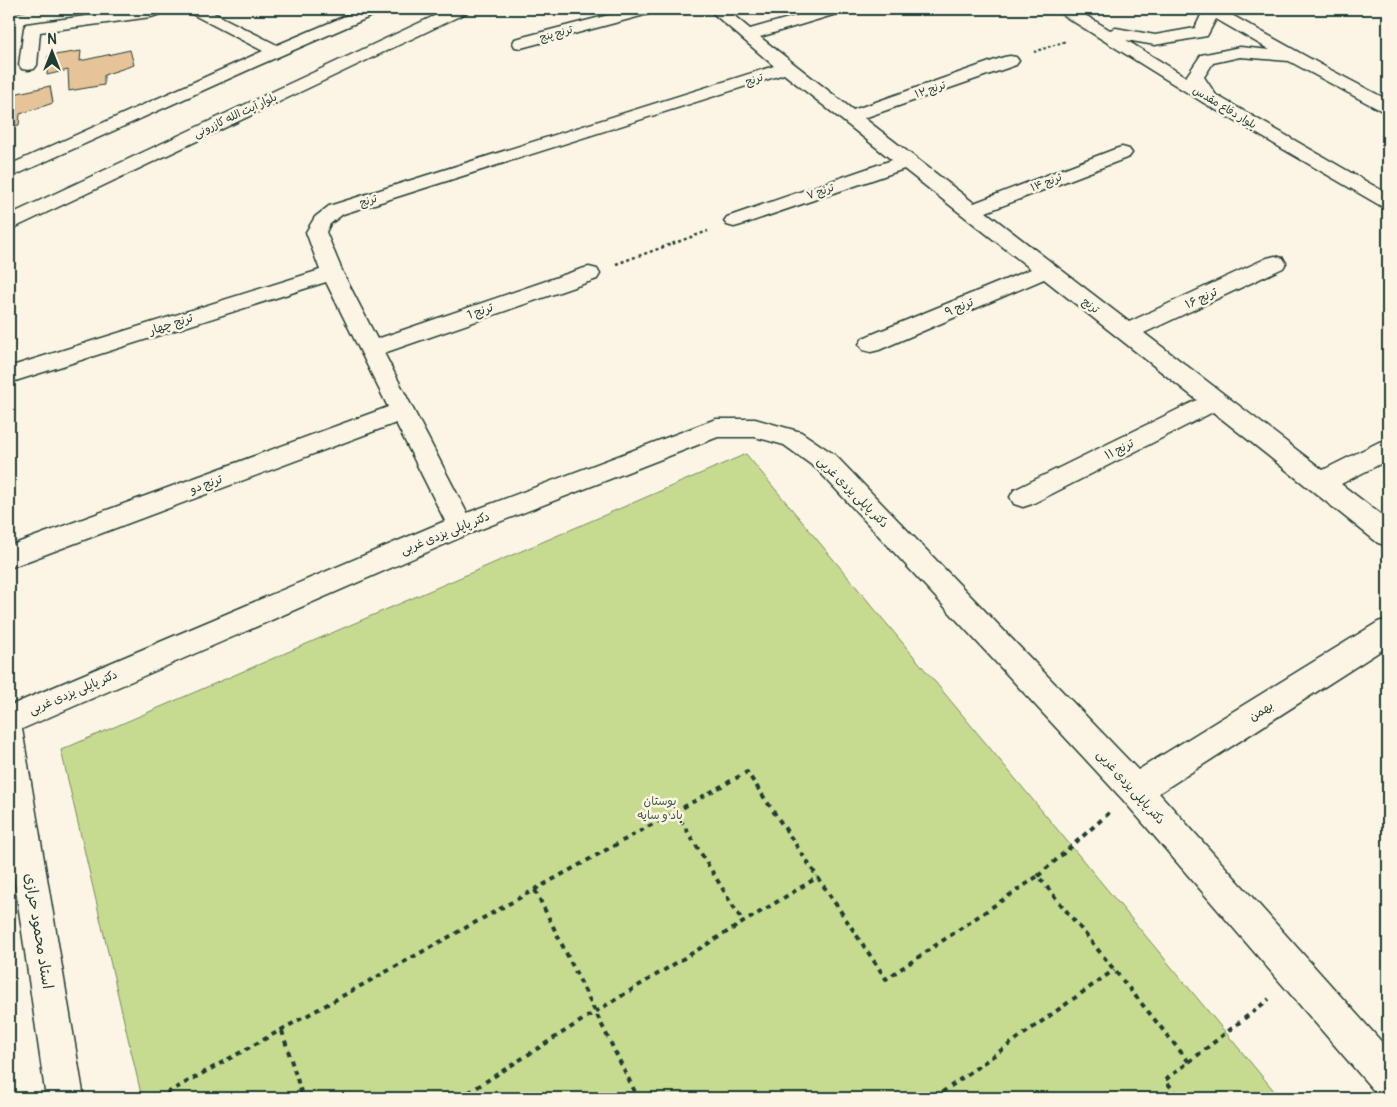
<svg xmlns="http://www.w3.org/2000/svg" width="1397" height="1107" font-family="Pangolin,'Playpen Sans Arabic',sans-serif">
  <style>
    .green { fill: #c7db90; stroke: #738c62 }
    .building { fill: #e6c398; stroke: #1f3d34 }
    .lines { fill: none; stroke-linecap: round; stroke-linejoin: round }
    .minor-casing { stroke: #1f3d34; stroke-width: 3 }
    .major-casing { stroke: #1f3d34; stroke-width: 3 }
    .path-far2 { stroke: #1f3d34; stroke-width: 2; stroke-dasharray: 2.5 2.5; stroke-linecap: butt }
    .path-far1 { stroke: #1f3d34; stroke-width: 2.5; stroke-dasharray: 3 3; stroke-linecap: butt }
    .path { stroke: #1f3d34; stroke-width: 4; stroke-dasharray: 5 5; stroke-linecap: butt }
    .minor { fill: #fcf5e5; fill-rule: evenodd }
    .major { fill: #fcf5e5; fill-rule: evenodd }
    .labels { text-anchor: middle; stroke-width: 5; stroke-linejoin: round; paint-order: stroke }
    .far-street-label { font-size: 11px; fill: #1f3d34; stroke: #fcf5e5 }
    .street-label { font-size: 12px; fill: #1f3d34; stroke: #fcf5e5 }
    .park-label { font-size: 12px; fill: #415d46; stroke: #fcf5e5 }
    .near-street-label { font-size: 15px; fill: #1f3d34; stroke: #fcf5e5 }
  </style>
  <rect width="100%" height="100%" fill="#fcf5e5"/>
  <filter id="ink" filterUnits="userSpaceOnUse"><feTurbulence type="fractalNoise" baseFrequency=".02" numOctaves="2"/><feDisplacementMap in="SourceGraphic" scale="10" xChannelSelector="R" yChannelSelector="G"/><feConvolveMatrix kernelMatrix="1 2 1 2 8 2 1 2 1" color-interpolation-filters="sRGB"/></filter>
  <g filter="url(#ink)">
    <polygon class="green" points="746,454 1280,1098 142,1098 61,750"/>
    <g class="building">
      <polygon points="9,9 26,9 26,11 9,14"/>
      <polygon points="130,50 134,65 104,75 104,85 69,91 68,70 47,75 48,56 81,51 80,61"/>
      <polygon points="50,86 53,103 20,114 19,125 9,127 9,95"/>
    </g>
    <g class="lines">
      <g class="minor-casing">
        <g id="minor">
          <polygon points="139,9 169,9 167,12 151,17 40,32 37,65 34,69 28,70 22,69 19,65 24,28 26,24"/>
          <polygon points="186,9 206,9 277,45 362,9 383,9 381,12 257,66 9,178 9,165 263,51 188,12"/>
          <polygon points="449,9 470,9 468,12 16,227 9,229 9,215"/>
          <polygon points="632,9 658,9 656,12 521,48 515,47 513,43 515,39"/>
          <polygon points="708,9 726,9 750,29 820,9 845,9 843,12 760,37 853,110 1004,57 1010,56 1016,57 1019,61 1016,65 864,118 974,203 1115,149 1122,147 1129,149 1132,153 1129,157 986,212 1129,322 1267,258 1275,256 1283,258 1286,263 1283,268 1144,333 1323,470 1379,442 1388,440 1388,460 1341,484 1388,520 1388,546 1378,543 1213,412 1032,504 1023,507 1014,504 1010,497 1014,490 1197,400 1044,279 879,350 871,352 863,350 859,344 863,338 1031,269 904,169 741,225 734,227 727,225 724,221 727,217 892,160 784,74 343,214 330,224 326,232 343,273 377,339 581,269 589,267 597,269 600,274 597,279 384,353 467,513 716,419 755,419 801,432 835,455 1138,770 1378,622 1388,619 1388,646 1159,793 1388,1049 1388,1096 1374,1091 1124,801 817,469 784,445 755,437 718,437 471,533 22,729 84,1098 46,1098 9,841 9,706 445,521 396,423 9,568 9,546 388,407 326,282 9,383 9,367 320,270 306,232 315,217 329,206 774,66"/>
        </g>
      </g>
      <g class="major-casing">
        <path id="major" d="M1056,9h19l35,21 6,-2 39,7 40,-7 8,-17 -1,-2h19l106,59 61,32v12l-6,-1 -93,-50 -49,-4 -27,6 -9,14 12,18 172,99v14l-7,-2 -177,-103 -146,-91zM1216,19l54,31 -30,-3 -39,8 -15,22 -60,-37 29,5 46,-8 6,-1z"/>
      </g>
      <polyline class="path-far2" points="1034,52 1066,41"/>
      <polyline class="path-far1" points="616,264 708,231"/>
      <g class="path">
        <polyline points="675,811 743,922"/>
        <polyline points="1038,876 1109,813"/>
        <polyline points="535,890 638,1098"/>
        <polyline points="282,1031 303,1098"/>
        <polyline points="1189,1062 1269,999"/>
        <polyline points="158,1098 747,772 886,979 1038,876 1189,1062 1165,1080 1180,1098"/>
        <polyline points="460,1098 595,1012 818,877"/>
        <polyline points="934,1098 1114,970"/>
      </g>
      <use href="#minor" class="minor"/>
      <use href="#major" class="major"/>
    </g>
  </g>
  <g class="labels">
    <g class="far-street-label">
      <text transform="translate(556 33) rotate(-15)" y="4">ترنج پنج</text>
      <text transform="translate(754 79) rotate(-18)" y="4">ترنج</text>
      <text transform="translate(930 89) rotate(-19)" y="4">ترنج ۱۲</text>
      <text transform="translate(1225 107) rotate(31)" y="4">بلوار دفاع مقدس</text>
      <text transform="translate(235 115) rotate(-25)" y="4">بلوار آیت الله کازرونی</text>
      <text transform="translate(1046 182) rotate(-21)" y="4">ترنج ۱۴</text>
      <text transform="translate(820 191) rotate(-19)" y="4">ترنج ۷</text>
      <text transform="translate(368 200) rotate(-17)" y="4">ترنج</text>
      <text transform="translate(1091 305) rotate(38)" y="4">ترنج</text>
    </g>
    <g class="street-label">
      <text transform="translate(1201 298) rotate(-25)" y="4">ترنج ۱۶</text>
      <text transform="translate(959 307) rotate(-23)" y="4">ترنج ۹</text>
      <text transform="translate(480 311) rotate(-19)" y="4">ترنج 1</text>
      <text transform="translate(171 324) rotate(-18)" y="4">ترنج چهار</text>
      <text transform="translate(1119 449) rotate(-27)" y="4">ترنج ۱۱</text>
      <text transform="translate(206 484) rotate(-20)" y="4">ترنج دو</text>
      <text transform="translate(853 492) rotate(45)" y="4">دکتر پاپلی یزدی غربی</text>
      <text transform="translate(445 533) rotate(-22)" y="4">دکتر پاپلی یزدی غربی</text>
      <text transform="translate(73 692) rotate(-23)" y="4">دکتر پاپلی یزدی غربی</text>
      <text transform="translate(1261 711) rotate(-32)" y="4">بهمن</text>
      <text transform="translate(1131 787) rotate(48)" y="4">دکتر پاپلی یزدی غربی</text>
    </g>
    <g class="park-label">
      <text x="660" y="805">بوستان<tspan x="660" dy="14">باد و سایه</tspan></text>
    </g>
    <g class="near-street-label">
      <text transform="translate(39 931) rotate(81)" y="5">استاد محمود حرازی</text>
    </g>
  </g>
  <rect width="1397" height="1107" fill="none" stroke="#fcf5e5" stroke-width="30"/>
  <rect x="15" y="15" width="1367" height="1077" fill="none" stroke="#1f3d34" stroke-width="2" filter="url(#ink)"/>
  <g transform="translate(52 52)" stroke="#fcf5e5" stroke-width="4" paint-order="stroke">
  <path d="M0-4L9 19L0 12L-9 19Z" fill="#1f3d34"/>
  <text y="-8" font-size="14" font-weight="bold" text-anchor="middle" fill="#1f3d34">N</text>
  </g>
</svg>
